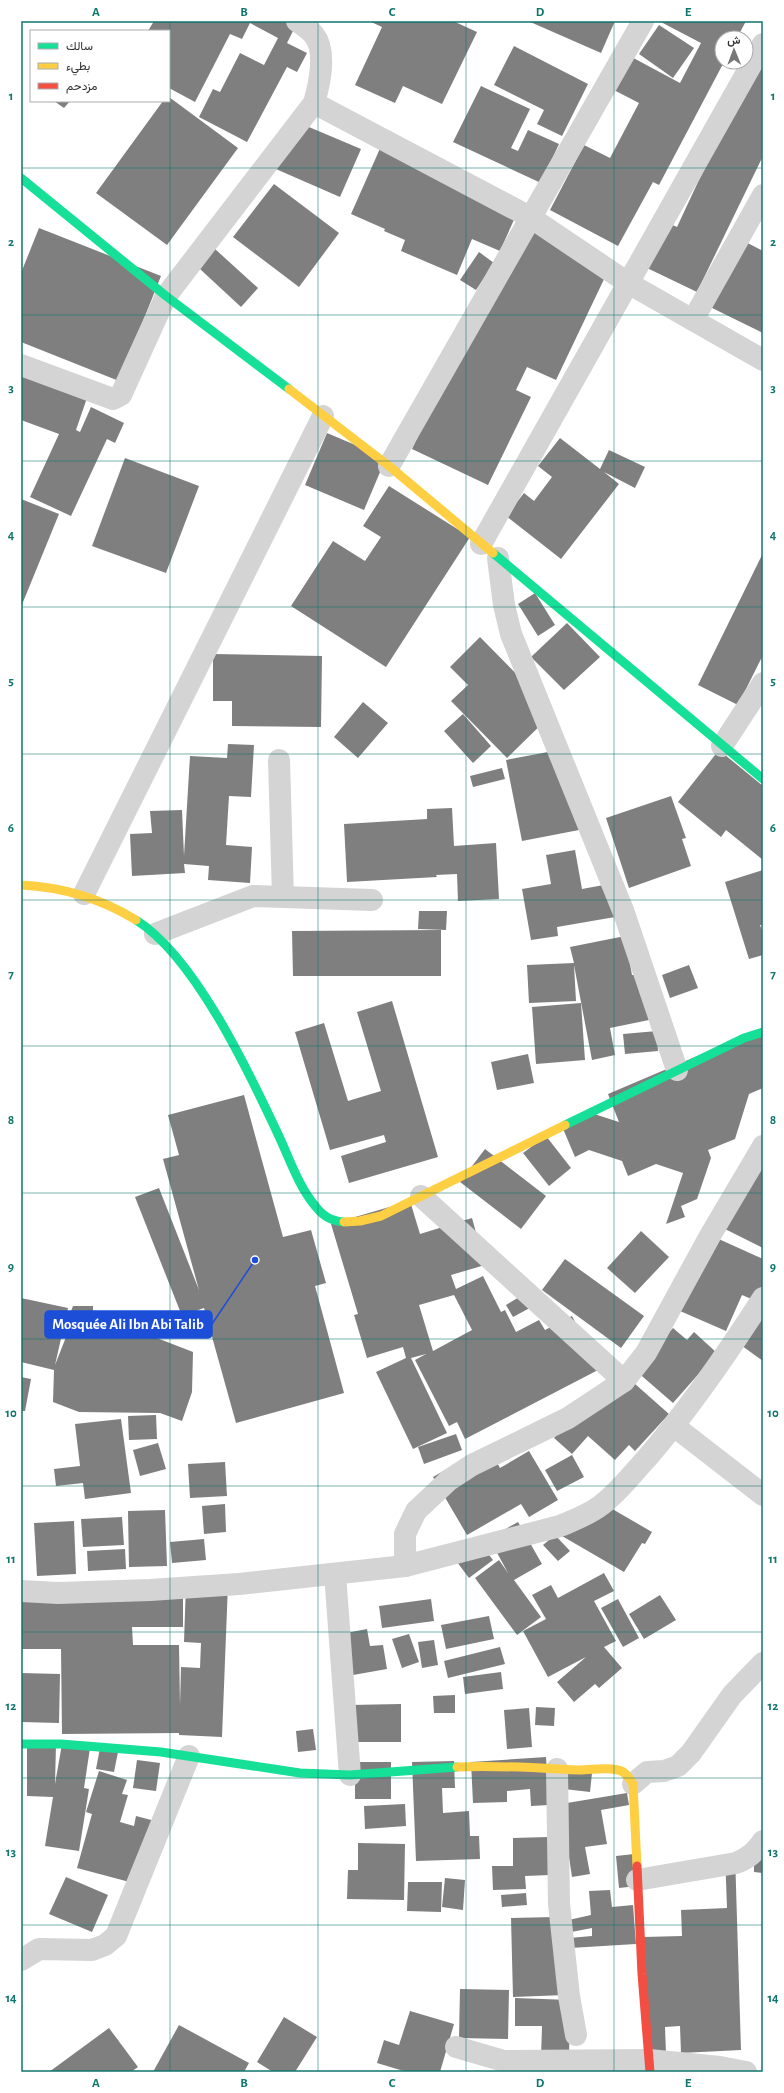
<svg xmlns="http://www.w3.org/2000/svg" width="784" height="2093" font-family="'Alegreya Sans',Vazirmatn,sans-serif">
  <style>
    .building { fill: #7f7f7f; fill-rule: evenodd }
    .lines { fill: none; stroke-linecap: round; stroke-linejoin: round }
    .street { stroke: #d4d4d4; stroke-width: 22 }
    .fast { stroke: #16e098; stroke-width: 9 }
    .slow { stroke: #ffcf43; stroke-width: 9 }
    .jam { stroke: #f24e42; stroke-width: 9 }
    .grid { fill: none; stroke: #0f766e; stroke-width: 1; stroke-opacity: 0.55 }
    .leader { fill: none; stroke: #1d4ed8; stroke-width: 1.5 }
    .callout-dot { fill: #1d4ed8; stroke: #fff; stroke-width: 1.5 }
    .callout { fill: #1d4ed8; stroke: #1d4ed8; stroke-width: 1.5 }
    .callout-label { font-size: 15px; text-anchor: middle; font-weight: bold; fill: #fff }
    .neatline { fill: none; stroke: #0f766e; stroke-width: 1.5 }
    .grid-label { font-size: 13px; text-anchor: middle; font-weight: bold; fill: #0f766e }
  </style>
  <rect width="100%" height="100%" fill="#fff"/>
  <g class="building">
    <polygon points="154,21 298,21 287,43 307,53 297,72 287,67 247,142 199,117 213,89 220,92 240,53 264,65 278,38 250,23 242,39 230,34 195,102 169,88 169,31 148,31"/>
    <polygon points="369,21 453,21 477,32 442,104 403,86 395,103 355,85 382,27"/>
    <polygon points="528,21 615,21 601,53"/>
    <polygon points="659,21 746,21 737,38 722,38 722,62 724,62 659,185 653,182 618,246 550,210 584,145 610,158 639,103 608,87 626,54 680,83 701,43"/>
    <polygon points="659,25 694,48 673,78 639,54"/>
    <polygon points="514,46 588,84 562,136 537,124 544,110 494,85"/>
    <polygon points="763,55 763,156 697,292 647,268 668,223 677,227 698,182"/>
    <polygon points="481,86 530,109 511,148 518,151 528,130 559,144 541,183 453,142"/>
    <polygon points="169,97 238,148 167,245 96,193 163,101 169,101"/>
    <polygon points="54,101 70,101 64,108"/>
    <polygon points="290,119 361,149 340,197 269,166"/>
    <polygon points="382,144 517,213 500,251 472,239 457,275 401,251 405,240 384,231 385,229 351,214"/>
    <polygon points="274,184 339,233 299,287 233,237"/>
    <polygon points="519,225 563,246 606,275 556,380 527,367 516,390 531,397 488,485 412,449"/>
    <polygon points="39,228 161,276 119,381 21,342 21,273"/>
    <polygon points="204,239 258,288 241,307 187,257"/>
    <polygon points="740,239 763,251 763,333 706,305"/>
    <polygon points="479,252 494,263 476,290 460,280"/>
    <polygon points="21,371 88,395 76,430 80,432 91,407 124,423 115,443 107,439 71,516 30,497 59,434 21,420"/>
    <polygon points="327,433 386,458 364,510 305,485"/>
    <polygon points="560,438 600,469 609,450 645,467 635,488 604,472 619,484 561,559 506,516 524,493 534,501 552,477 538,466"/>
    <polygon points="125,458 199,486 166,573 92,546"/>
    <polygon points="389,486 470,537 386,667 291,606 333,541 365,561 381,537 363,526"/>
    <polygon points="21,499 59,514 21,607"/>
    <polygon points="763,553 763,655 738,705 698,685"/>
    <polygon points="535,593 555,625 538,636 518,604"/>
    <polygon points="567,623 600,657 564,690 531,657"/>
    <polygon points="480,637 554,712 507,758 451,701 468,685 450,667"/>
    <polygon points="213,654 322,656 321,727 232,726 232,701 213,701"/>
    <polygon points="363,702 388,723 358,758 334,737"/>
    <polygon points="463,714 491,746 473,763 444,731"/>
    <polygon points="228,744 254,745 251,797 229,796 226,845 252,847 250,883 208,880 209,866 184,864 185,873 132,876 130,834 152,833 150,811 182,810 184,856 190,756 227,758"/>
    <polygon points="564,749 579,830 522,841 506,760"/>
    <polygon points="719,750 763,786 763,860 726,830 721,837 678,802"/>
    <polygon points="502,768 505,779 473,787 470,776"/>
    <polygon points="671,796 686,838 682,839 691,866 629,888 606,818"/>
    <polygon points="452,808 454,846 496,843 499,899 458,901 457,874 436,875 437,877 347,882 344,824 427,819 427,809"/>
    <polygon points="575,850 582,889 609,884 615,917 557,927 558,936 531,940 522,889 551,884 546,855"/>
    <polygon points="763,870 763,925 760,925 763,933 763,955 749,959 725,882"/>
    <polygon points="419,911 447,911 446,930 418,929"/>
    <polygon points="441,930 441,976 293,976 292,931"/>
    <polygon points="625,936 632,975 640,974 649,1020 610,1028 615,1055 592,1060 574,965 576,1001 529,1003 527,965 574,963 570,947"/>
    <polygon points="689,965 698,988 670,998 662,975"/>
    <polygon points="392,1001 438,1157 349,1183 341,1156 386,1142 384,1135 330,1150 295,1032 324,1023 348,1101 381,1091 357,1012"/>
    <polygon points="581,1003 585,1060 536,1064 532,1007"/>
    <polygon points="763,1028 763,1088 749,1094 735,1139 708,1150 711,1158 697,1199 681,1206 685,1217 666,1224 683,1173 656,1164 628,1176 622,1161 589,1150 575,1157 561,1124 588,1112 619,1122 608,1094"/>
    <polygon points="657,1031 658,1051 625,1054 623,1034"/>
    <polygon points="528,1054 534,1083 497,1090 491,1062"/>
    <polygon points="244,1095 283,1237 311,1230 326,1283 315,1286 344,1393 236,1423 204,1308 182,1316 135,1197 159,1188 199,1290 163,1159 179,1155 168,1115"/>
    <polygon points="546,1136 571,1168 549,1186 523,1153"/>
    <polygon points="485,1149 546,1196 521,1229 460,1182"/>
    <polygon points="763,1154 763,1248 725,1229"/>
    <path d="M410,1201l10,33 52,-16 13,47 -34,10 5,14 27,-13 18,36 4,-2 11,22 23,-12 6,10 27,-14 28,53 -135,70 -8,-17 -8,4 -34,-66 11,-6 -15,4 36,75 -34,16 -37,-77 30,-14 -3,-11 -36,11 -13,-43 4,-1 -27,-90zM454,1295l18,35 -39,21 -14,-46z"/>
    <polygon points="641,1231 669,1257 635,1293 607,1268"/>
    <polygon points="712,1236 763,1259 763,1285 756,1301 742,1295 726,1331 680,1311"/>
    <polygon points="565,1259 644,1316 621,1348 542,1290"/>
    <polygon points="531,1290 539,1303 513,1317 506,1305"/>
    <polygon points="21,1298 68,1308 55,1365 68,1332 68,1319 73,1306 93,1306 93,1324 106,1323 131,1334 144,1333 193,1352 192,1392 182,1421 160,1413 79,1412 53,1402 54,1370 21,1362"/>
    <polygon points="763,1318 763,1361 731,1338"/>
    <polygon points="673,1328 687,1340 694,1332 717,1353 673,1403 635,1370"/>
    <polygon points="617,1368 669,1414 635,1451 629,1445 615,1460 588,1436 572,1454 554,1438"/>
    <polygon points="21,1377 31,1379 25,1411 21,1411"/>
    <polygon points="156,1415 157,1439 129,1440 128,1416"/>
    <polygon points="121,1419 131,1493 85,1499 83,1483 56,1486 54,1469 80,1466 75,1424"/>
    <polygon points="456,1434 462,1450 424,1464 418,1447"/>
    <polygon points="158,1443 166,1469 140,1476 133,1450"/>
    <polygon points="529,1451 558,1500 529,1517 521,1504 467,1535 433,1477 461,1461 494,1457 500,1468"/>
    <polygon points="572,1455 584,1477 557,1491 545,1470"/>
    <polygon points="225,1462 227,1496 190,1498 188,1464"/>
    <polygon points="602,1503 652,1532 645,1544 642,1543 624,1572 562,1536"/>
    <polygon points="225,1504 226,1532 204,1534 202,1506"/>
    <polygon points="165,1510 167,1566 129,1567 128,1511"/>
    <polygon points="122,1517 124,1545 83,1547 81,1519"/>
    <polygon points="74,1521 76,1574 37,1576 34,1523"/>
    <polygon points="518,1522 542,1564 514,1580 541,1617 517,1635 475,1578 499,1560 508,1573 489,1538"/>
    <polygon points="555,1535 570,1551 558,1561 543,1545"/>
    <polygon points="204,1539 206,1560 172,1563 170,1542"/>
    <polygon points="478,1541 493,1560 469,1578 454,1558"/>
    <polygon points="125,1549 126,1569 88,1571 87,1551"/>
    <polygon points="604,1573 614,1591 594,1601 616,1641 604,1647 622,1668 599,1688 595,1684 574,1702 557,1682 586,1657 548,1677 523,1631 546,1619 532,1595 551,1585 558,1598"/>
    <polygon points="186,1583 228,1584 222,1737 179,1735 179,1733 62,1734 61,1649 21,1649 21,1592 183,1591 183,1627 132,1627 133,1645 179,1645 180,1705 181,1667 200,1668 201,1643 184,1642"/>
    <polygon points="660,1595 676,1620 644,1639 629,1614"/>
    <polygon points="431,1599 434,1621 382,1628 379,1606"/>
    <polygon points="618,1599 639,1638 623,1647 601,1608"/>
    <polygon points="489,1616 494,1639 446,1649 441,1625"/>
    <polygon points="367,1629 370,1646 383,1645 387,1669 353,1675 346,1633"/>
    <polygon points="409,1634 419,1662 402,1668 392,1639"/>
    <polygon points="434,1640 438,1665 422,1668 418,1642"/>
    <polygon points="500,1647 505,1664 448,1678 444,1661"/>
    <polygon points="501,1672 503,1689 465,1694 463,1677"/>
    <polygon points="21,1673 60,1674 59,1723 21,1722"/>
    <polygon points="455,1695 455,1713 434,1713 433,1696"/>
    <polygon points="401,1704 401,1742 350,1742 350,1705"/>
    <polygon points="536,1707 555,1708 554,1726 535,1725"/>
    <polygon points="529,1708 532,1747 507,1749 504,1710"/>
    <polygon points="313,1729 316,1750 298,1752 296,1731"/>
    <polygon points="27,1744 56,1744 55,1784 62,1744 90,1748 84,1788 89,1789 79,1851 45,1846 53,1797 27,1796"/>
    <polygon points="100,1748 118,1752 114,1772 96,1769"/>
    <polygon points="546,1757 549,1805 531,1806 530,1789 507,1791 507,1802 473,1803 471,1762"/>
    <polygon points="137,1760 160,1763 156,1791 133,1788"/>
    <polygon points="454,1761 455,1788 442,1788 443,1813 469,1811 470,1836 479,1836 480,1859 416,1861 412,1762"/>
    <rect x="355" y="1762" width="36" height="37"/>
    <polygon points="99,1771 127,1780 122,1794 128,1795 120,1822 134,1826 136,1816 155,1821 137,1884 77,1868 92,1814 86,1812"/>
    <polygon points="566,1771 592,1773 590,1792 564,1789"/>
    <polygon points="627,1793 629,1805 601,1810 607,1844 585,1847 590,1874 572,1877 561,1804"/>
    <polygon points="405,1804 406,1826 365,1829 364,1806"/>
    <polygon points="548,1837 550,1875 525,1876 526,1889 493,1890 492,1866 513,1866 513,1838"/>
    <polygon points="358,1843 405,1844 404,1900 347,1899 348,1870 358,1870"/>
    <polygon points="634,1854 637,1886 619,1888 616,1856"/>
    <polygon points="725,1854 735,1854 741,2050 681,2053 680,2026 665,2027 666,2053 648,2054 644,1937 682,1936 681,1910 727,1908"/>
    <polygon points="754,1854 763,1855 763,1873 754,1872"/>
    <polygon points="66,1877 108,1895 92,1932 49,1914"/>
    <polygon points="445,1878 465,1880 463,1910 442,1907"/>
    <polygon points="408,1882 442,1882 441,1912 407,1911"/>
    <polygon points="610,1890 612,1907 633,1905 636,1944 570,1948 569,1938 592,1936 592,1928 566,1933 564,1921 591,1915 589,1891"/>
    <polygon points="526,1893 527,1905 502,1907 501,1895"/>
    <polygon points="554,1917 565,1995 513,1997 511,1918"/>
    <polygon points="460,1989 509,1990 508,2039 459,2038"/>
    <polygon points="515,1998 570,2000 569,2058 541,2058 542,2026 515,2026"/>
    <polygon points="410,2011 454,2024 440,2072 407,2072 377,2063 384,2040 399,2045"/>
    <polygon points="284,2017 317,2037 295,2072 273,2072 257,2062"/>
    <polygon points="179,2025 249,2063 244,2072 153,2072"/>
    <polygon points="109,2028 138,2067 131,2072 49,2072"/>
  </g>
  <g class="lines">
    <g class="street">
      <polyline points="314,103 530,217 628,283 763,360"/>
      <polyline points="693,320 763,195"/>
      <path d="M21,365l92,34 8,-4 45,-99 148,-193c5,-17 13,-52 0,-68 -4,-5 -11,-10 -17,-14"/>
      <polyline points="389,466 643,21"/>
      <polyline points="481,544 763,44"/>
      <polyline points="498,558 504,605 511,634 624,913 677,1070"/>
      <polyline points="722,746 763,683"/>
      <polyline points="279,760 283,897"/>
      <polyline points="84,894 323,416"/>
      <polyline points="155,934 253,896 372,900"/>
      <polyline points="421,1196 624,1381"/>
      <polyline points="674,1426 763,1495"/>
      <polyline points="405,1566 405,1534 416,1511 449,1480 472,1465 568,1418 624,1381 646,1353 711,1234 763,1146"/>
      <polyline points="335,1574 350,1775"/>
      <path d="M21,1591l37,2 92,-3 89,-6 166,-18 155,-40c14,-6 28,-11 40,-20 18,-13 32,-32 47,-48 43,-50 80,-104 116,-160"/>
      <polyline points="557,1769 559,1904 569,1996 576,2035"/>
      <polyline points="633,1784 647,1772 664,1771 678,1766 691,1753 732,1695 763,1663"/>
      <path d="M637,1880l99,-17c13,-5 19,-11 27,-22"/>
      <polyline points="21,1960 39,1949 92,1950 105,1945 116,1936 189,1756"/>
      <polyline points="456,2047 504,2061 649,2060 720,2067 746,2072"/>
    </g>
    <g class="fast">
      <polyline points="21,178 166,296 289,389"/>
      <polyline points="493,553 763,779"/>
      <path d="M136,920c58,36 112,150 141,212 12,25 21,54 39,75 8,10 16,14 28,15"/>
      <polyline points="565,1125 744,1038 763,1032"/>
      <polyline points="21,1744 61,1744 161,1752 300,1773 350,1775 457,1767"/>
    </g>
    <g class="slow">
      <polyline points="289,389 389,466 493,553"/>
      <path d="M21,885c42,2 79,13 115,35"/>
      <polyline points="344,1222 360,1221 381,1216 565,1125"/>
      <path d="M457,1767c40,-2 81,1 122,3 13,0 26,-3 39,0 7,1 11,8 15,14l4,82"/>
    </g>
    <polyline class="jam" points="637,1866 642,1974 650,2072"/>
  </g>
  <path class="grid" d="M170,21v2051M318,21v2051M466,21v2051M614,21v2051M21,168h742M21,315h742M21,461h742M21,607h742M21,754h742M21,900h742M21,1046h742M21,1193h742M21,1339h742M21,1486h742M21,1632h742M21,1778h742M21,1925h742"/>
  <path class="leader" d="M255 1260L212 1324"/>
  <circle class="callout-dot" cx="255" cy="1260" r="4"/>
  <rect class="callout" x="45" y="1311" width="167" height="27" rx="4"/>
  <g class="callout-label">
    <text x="128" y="1329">Mosquée Ali Ibn Abi Talib</text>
  </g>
  <rect width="784" height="2093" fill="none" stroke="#ffffff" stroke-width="44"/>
  <rect x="30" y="30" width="140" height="72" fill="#ffffff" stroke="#acacac"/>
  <rect x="38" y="43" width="20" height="6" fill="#16e098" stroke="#acacac"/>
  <text x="66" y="50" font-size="12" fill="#303030">سالك</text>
  <rect x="38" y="63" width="20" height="6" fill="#ffcf43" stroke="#acacac"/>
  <text x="66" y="70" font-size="12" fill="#303030">بطيء</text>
  <rect x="38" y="83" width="20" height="6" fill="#f24e42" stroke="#acacac"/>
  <text x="66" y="90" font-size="12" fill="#303030">مزدحم</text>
  <g transform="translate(734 50) rotate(359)"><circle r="19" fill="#ffffff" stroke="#acacac"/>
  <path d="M0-3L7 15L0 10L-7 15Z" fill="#787878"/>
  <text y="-6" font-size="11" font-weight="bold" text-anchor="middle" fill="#303030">ش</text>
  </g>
  <rect x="22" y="22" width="740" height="2049" class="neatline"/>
  <g class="grid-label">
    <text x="96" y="16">A</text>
    <text x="244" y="16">B</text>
    <text x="392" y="16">C</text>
    <text x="540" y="16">D</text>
    <text x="688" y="16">E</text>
    <text x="11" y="100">1</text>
    <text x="773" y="100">1</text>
    <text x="11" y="246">2</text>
    <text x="773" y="246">2</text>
    <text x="11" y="392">3</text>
    <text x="773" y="392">3</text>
    <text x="11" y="539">4</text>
    <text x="773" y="539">4</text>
    <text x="11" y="685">5</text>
    <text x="773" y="685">5</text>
    <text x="11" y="832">6</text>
    <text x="773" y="832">6</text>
    <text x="11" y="978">7</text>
    <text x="773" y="978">7</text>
    <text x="11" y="1124">8</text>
    <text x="773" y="1124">8</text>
    <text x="11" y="1271">9</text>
    <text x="773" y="1271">9</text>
    <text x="11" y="1417">10</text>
    <text x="773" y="1417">10</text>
    <text x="11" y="1563">11</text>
    <text x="773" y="1563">11</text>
    <text x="11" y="1710">12</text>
    <text x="773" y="1710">12</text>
    <text x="11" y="1856">13</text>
    <text x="773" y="1856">13</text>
    <text x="11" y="2002">14</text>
    <text x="773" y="2002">14</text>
    <text x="96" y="2087">A</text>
    <text x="244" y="2087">B</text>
    <text x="392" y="2087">C</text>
    <text x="540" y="2087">D</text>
    <text x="688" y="2087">E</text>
  </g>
</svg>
